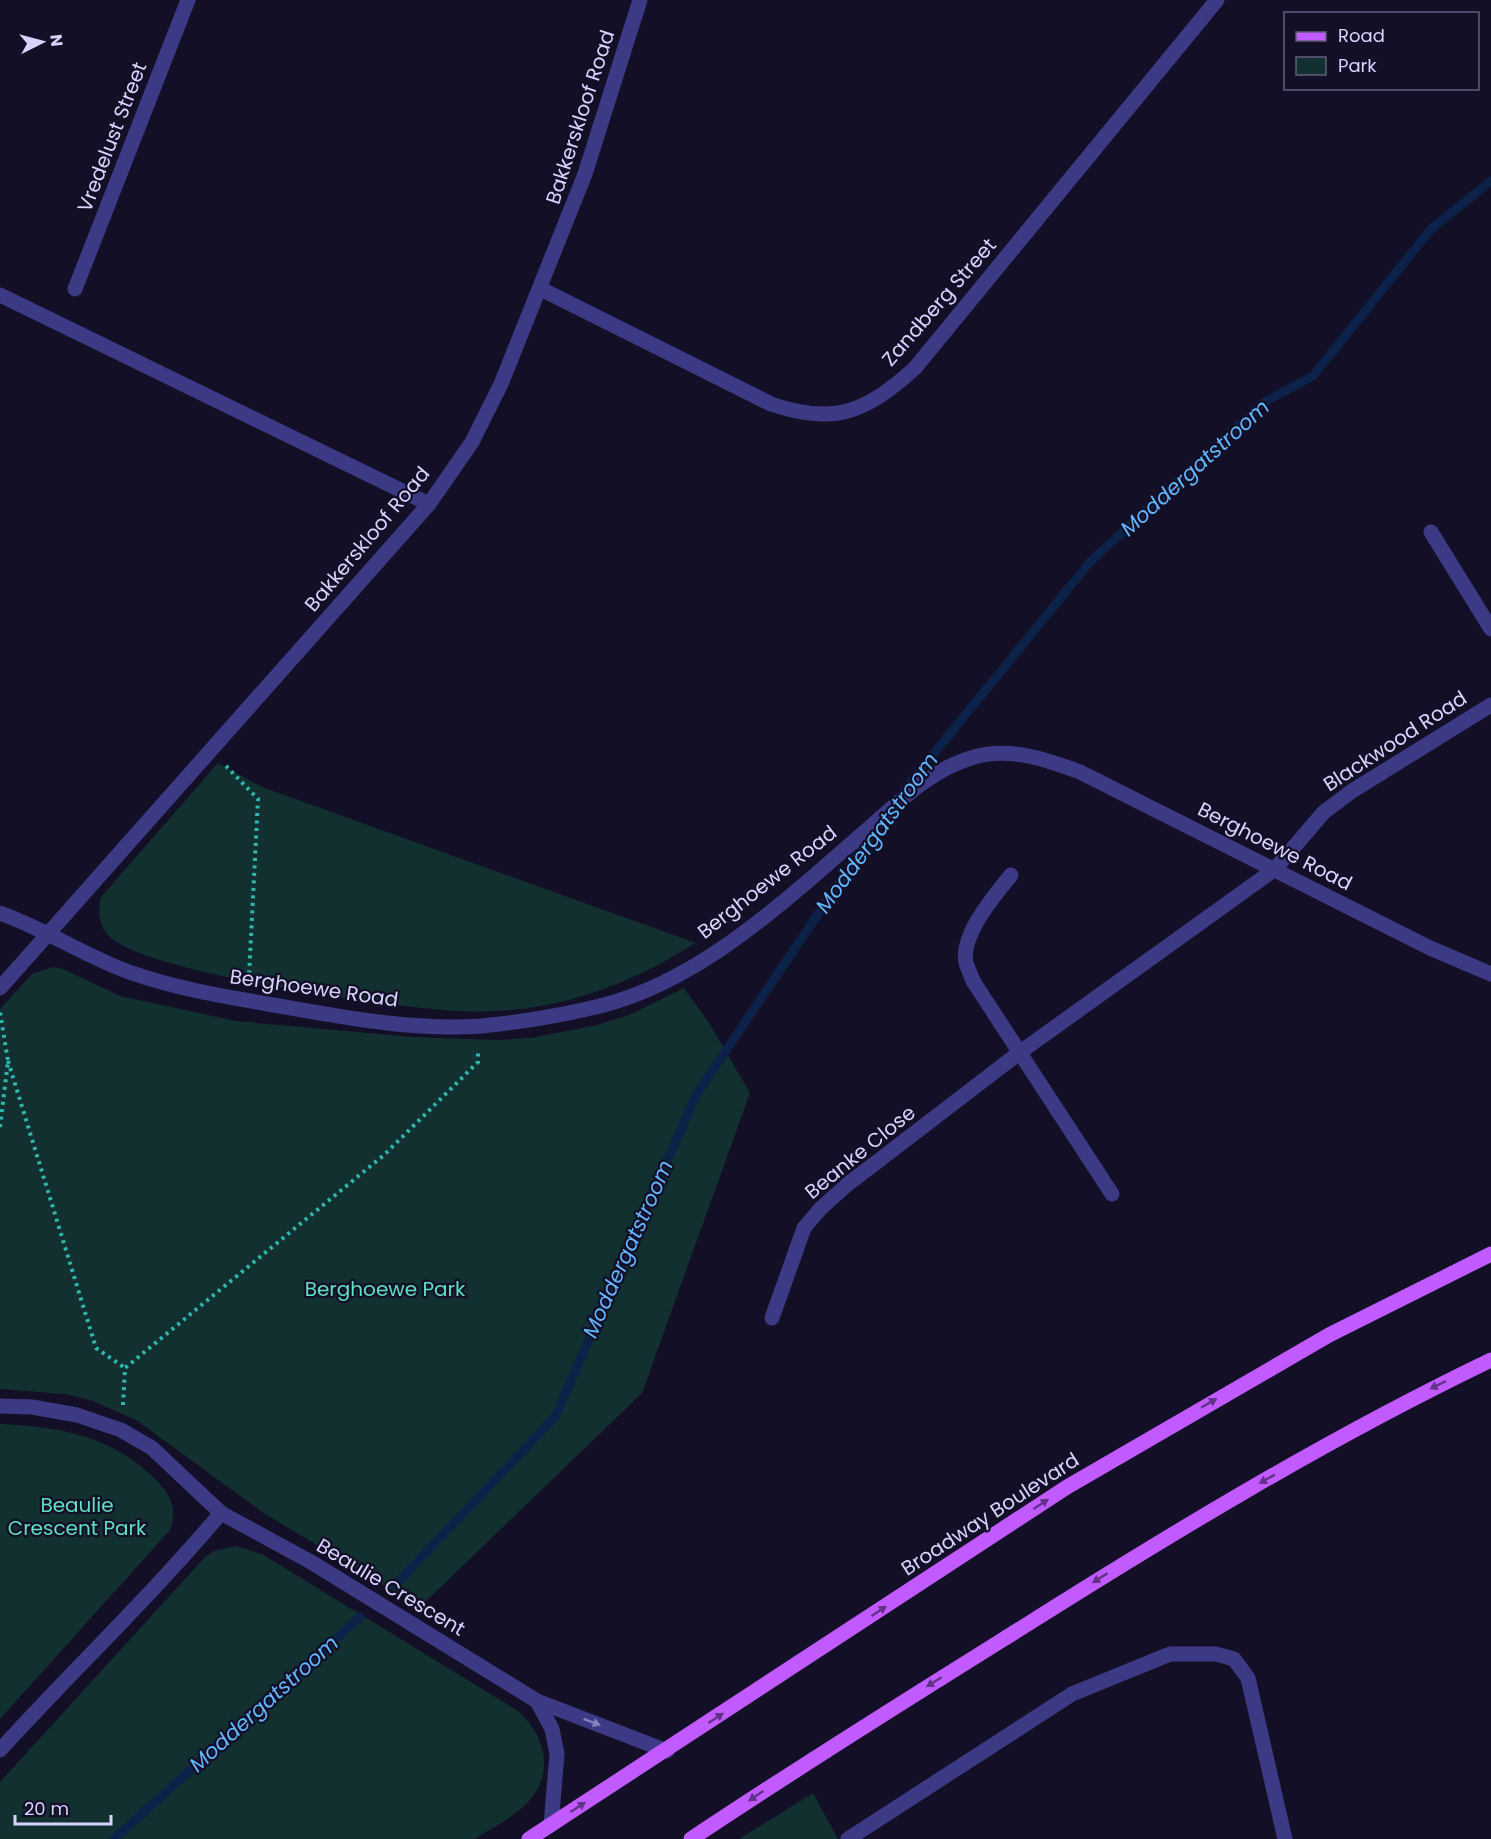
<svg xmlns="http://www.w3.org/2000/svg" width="1491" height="1839" font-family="Poppins,sans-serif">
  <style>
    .green { fill: #12302f }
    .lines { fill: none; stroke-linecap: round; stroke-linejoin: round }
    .stream { stroke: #0c2248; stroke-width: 9 }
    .path { stroke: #2fb8b0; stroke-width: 4; stroke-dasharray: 3 4.5; stroke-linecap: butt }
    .street { stroke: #3d3a85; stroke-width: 15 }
    .primary { stroke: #c25bff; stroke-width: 15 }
    .oneway { fill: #623188 }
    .oneway2 { fill: #837fbc }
    .labels { text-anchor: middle; stroke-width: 4.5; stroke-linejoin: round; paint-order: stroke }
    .street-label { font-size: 20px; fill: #d9d4ff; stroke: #130f26 }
    .park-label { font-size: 20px; fill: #5fe0c0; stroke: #130f26 }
    .water-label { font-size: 21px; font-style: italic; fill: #62b6ff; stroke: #130f26 }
  </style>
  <rect width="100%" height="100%" fill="#130f26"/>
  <g class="green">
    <path d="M218,763l44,24 434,156c-52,32 -107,57 -168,65 -24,3 -48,4 -72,3 -58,-3 -315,-38 -348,-76 -10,-11 -10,-25 -7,-38z"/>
    <polygon points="53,967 63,969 120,996 236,1021 413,1037 497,1040 531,1038 597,1025 629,1015 684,988 709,1023 750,1093 642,1393 420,1607 262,1512 136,1420 90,1400 64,1394 0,1389 0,1009 32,974"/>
    <path d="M0,1424c58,2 116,13 157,57 14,15 21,29 13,49l-170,189z"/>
    <path d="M235,1546l27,8 256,157c27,23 37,62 11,90 -14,16 -36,26 -54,38h-475v-57l205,-225 9,-6z"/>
    <polygon points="813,1793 838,1839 739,1839"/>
  </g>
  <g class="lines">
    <g class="stream">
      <polyline points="904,790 1090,562 1263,403 1313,376 1431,229 1491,181"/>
      <polyline points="395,1585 555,1417 696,1095 876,828"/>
      <polyline points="114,1839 360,1617"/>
    </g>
    <g class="path">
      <polyline points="226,766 258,799 249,976"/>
      <polyline points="8,1061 96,1348 125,1368"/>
      <polyline points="0,1127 8,1061 0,1012"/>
      <polyline points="123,1405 125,1368 384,1155 478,1062 478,1049"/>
    </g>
    <g class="street">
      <polyline points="75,289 188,0"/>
      <path d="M541,289l230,115c64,22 95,8 144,-36l302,-368"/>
      <polyline points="0,295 429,504"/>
      <polyline points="1431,532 1491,629"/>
      <path d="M1011,875c-16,20 -51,60 -45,88 2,6 5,12 7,18l139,213"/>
      <path d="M0,913c45,16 85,43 129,59 45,16 92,24 139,32 69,12 143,27 213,22 41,-4 83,-11 123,-21 99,-26 180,-104 256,-169 33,-28 67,-65 111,-78 37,-12 74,1 109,14l350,176 61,26"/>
      <polyline points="0,988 429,504 472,442 501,384 585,174 640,0"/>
      <polyline points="772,1318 804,1228 821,1208 848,1184 1019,1053 1275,869 1324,812 1352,791 1491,705"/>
      <polyline points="0,1406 32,1407 77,1415 121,1430 152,1448 221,1513 311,1562 537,1701 667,1751"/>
      <polyline points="537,1701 552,1729 557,1754 551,1825"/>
      <path d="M0,1750c73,-80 151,-154 221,-237"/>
      <polyline points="848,1839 1072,1694 1170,1654 1216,1654 1234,1659 1248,1678 1285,1839"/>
    </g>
    <g class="primary">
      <polyline points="529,1839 1067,1487 1329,1335 1491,1254"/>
      <path d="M691,1839c109,-73 220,-142 332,-212 152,-96 306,-189 468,-267"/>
    </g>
  </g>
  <defs><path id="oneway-solid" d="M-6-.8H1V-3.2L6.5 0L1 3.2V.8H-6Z" transform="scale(1.5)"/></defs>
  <g class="oneway">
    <use href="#oneway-solid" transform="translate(1438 1385) rotate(154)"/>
    <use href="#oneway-solid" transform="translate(1209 1403) rotate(-30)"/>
    <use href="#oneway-solid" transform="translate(1267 1479) rotate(151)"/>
    <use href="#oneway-solid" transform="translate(1041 1504) rotate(-33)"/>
    <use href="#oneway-solid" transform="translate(1100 1578) rotate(148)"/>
    <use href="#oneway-solid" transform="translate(879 1611) rotate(-33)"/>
    <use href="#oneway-solid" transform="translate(934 1682) rotate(148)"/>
    <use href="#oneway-solid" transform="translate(716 1718) rotate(-33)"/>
    <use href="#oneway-solid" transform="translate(756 1796) rotate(146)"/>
    <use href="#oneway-solid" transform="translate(578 1807) rotate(-33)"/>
  </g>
  <use class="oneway2" href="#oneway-solid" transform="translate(592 1722) rotate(21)"/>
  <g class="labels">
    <g class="street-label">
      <text transform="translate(580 117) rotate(-72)" y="7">Bakkerskloof Road</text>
      <text transform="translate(112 137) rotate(-69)" y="7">Vredelust Street</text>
      <text transform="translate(939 302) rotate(-49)" y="7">Zandberg Street</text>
      <text transform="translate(367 539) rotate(-50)" y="7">Bakkerskloof Road</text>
      <text transform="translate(1395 741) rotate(-33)" y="7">Blackwood Road</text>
      <text transform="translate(1275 846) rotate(27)" y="7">Berghoewe Road</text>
      <text transform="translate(767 882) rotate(-38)" y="7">Berghoewe Road</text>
      <text transform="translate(314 988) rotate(8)" y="7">Berghoewe Road</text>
      <text transform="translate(860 1152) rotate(-39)" y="7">Beanke Close</text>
      <text transform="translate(990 1514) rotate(-33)" y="7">Broadway Boulevard</text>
      <text transform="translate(391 1587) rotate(31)" y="7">Beaulie Crescent</text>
    </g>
    <g class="park-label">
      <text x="385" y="1296">Berghoewe Park</text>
      <text x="77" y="1512">Beaulie<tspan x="77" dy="23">Crescent Park</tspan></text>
    </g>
    <g class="water-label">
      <text transform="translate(1195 468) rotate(-42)" y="7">Moddergatstroom</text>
      <text transform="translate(877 833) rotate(-54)" y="7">Moddergatstroom</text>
      <text transform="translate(628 1249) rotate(-66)" y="7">Moddergatstroom</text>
      <text transform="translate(264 1704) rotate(-42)" y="7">Moddergatstroom</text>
    </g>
  </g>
  <rect x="1284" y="12" width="195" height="78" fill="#130f26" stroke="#625e7d" stroke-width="1.5"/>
  <rect x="1296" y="32" width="30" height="9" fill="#c25bff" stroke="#625e7d" stroke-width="1.5"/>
  <text x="1338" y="42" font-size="18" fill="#d9d4ff">Road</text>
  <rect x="1296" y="57" width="30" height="18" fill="#12302f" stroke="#625e7d" stroke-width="1.5"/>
  <text x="1338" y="72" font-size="18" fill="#d9d4ff">Park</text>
  <g transform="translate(42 42) rotate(84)" stroke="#130f26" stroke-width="4.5" paint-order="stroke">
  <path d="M0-4.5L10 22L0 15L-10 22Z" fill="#d9d4ff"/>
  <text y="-9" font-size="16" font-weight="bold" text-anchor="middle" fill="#d9d4ff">N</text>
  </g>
  <path d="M15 1815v9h96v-9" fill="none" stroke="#d9d4ff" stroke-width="3"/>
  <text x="24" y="1815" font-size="18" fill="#d9d4ff" stroke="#130f26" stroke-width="4.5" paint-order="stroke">20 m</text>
</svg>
